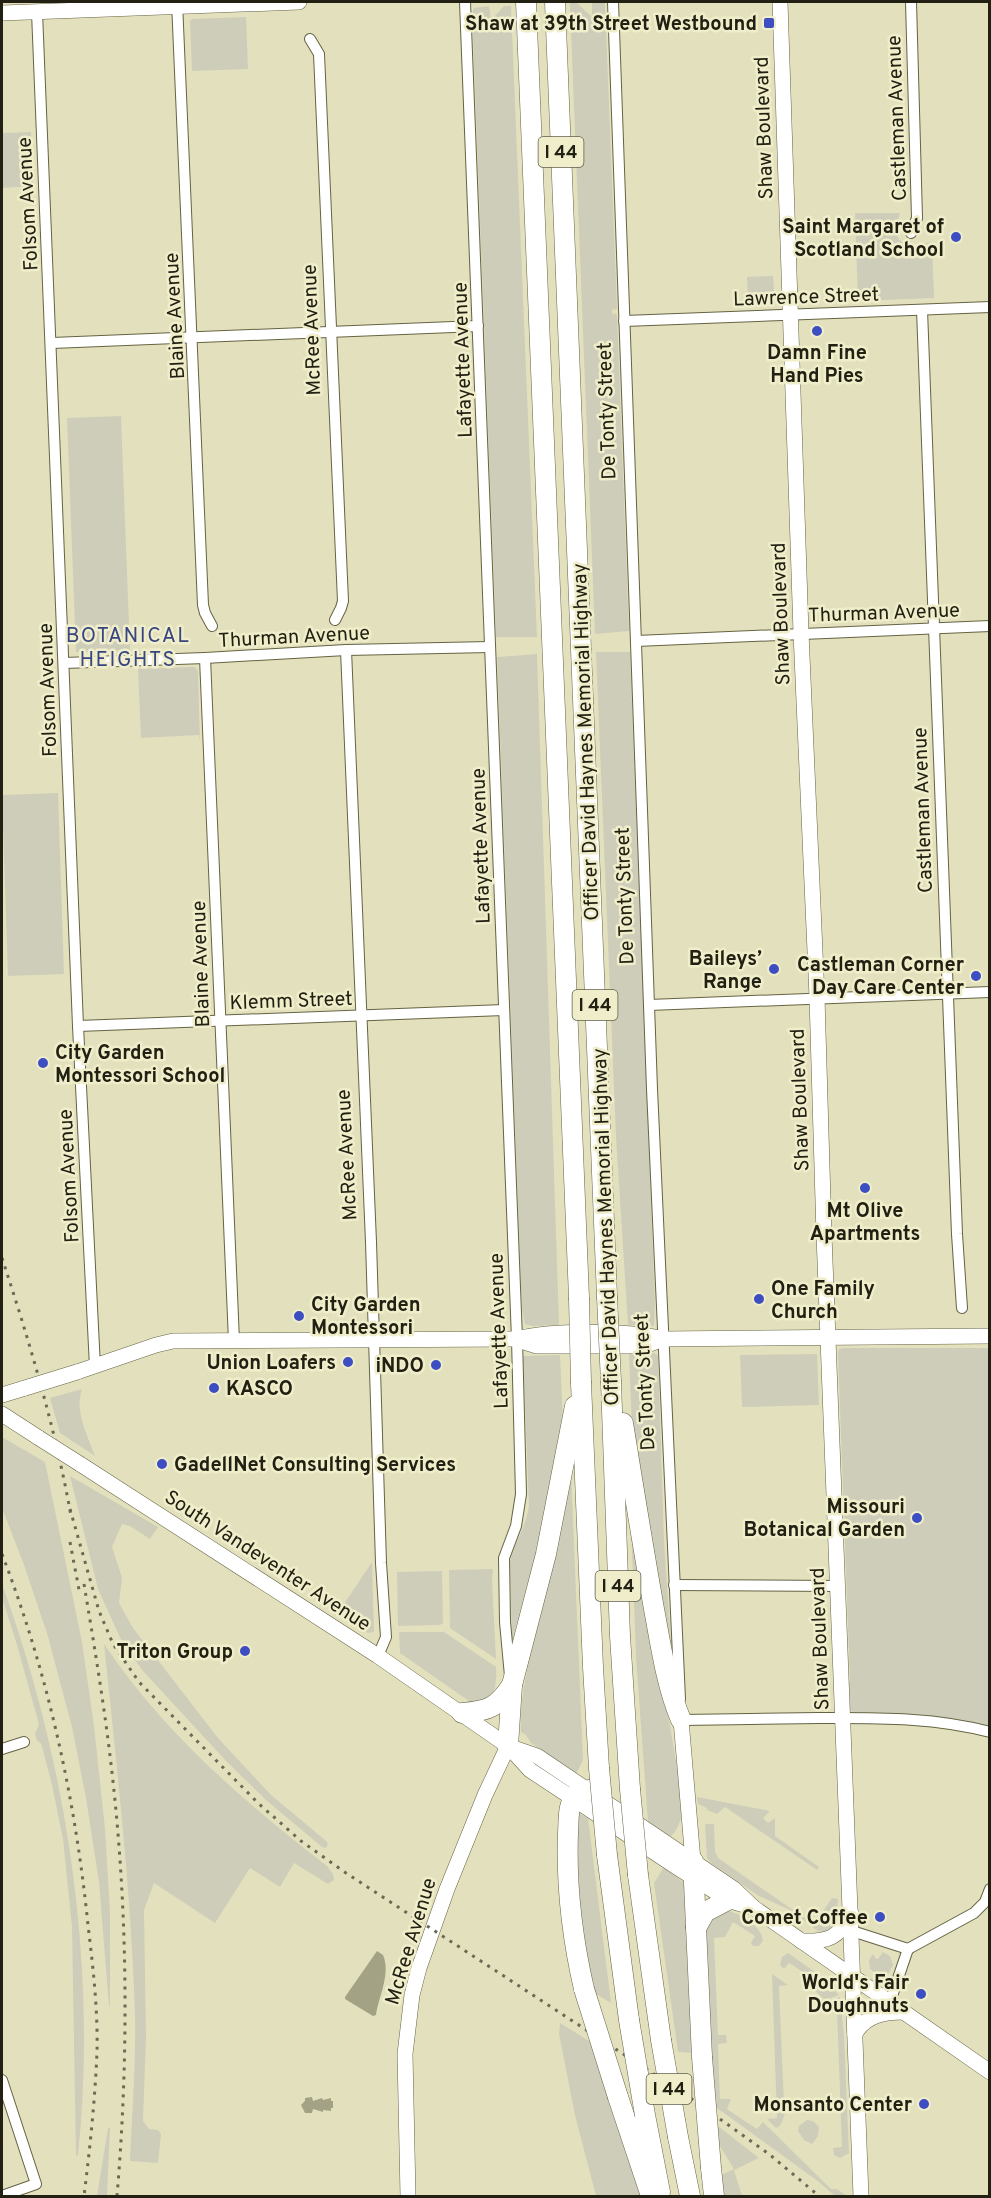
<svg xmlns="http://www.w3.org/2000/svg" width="991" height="2198" font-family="Overpass,sans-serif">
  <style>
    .green { fill: #cecdba }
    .water { fill: #a3a284 }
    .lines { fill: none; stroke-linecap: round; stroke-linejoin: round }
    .street-casing { stroke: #656343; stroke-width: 12 }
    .secondary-casing { stroke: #656343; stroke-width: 16 }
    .highway-casing { stroke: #656343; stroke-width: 21 }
    .street { stroke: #fff; stroke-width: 10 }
    .secondary { stroke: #fff; stroke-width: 15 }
    .highway { stroke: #fff; stroke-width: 20 }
    .rail { stroke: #6b6954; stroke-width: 3; stroke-dasharray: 3 6; stroke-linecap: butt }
    .secondary-bridge-casing { stroke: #656343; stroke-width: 16; stroke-linecap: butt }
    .highway-bridge-casing { stroke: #656343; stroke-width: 21; stroke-linecap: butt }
    .secondary-bridge { stroke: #fff; stroke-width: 15 }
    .highway-bridge { stroke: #fff; stroke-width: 20 }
    .poi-dot { fill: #3c4ec1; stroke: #f0eeca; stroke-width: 2 }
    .labels { text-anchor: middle; stroke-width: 5; stroke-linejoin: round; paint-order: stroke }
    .shield { fill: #f0eeca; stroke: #5f5e4a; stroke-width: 1.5 }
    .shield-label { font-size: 18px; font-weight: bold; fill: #212013 }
    .poi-label { font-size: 20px; font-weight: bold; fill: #212013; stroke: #f0eeca; text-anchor: end }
    .street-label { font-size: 20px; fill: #212013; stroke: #f0eeca }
    .neighbourhood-label { font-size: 21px; letter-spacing: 1.5px; fill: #374580; stroke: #f0eeca }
  </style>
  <rect width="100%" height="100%" fill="#e3e1bd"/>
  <g class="green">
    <polygon points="592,2 605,2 617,309 614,310 612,309 612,315 614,313 617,315 629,631 595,634 570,6 570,3 577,3 592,17"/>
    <polygon points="489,6 491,20 504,6 511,6 537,637 496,637 472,13 474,8"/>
    <polygon points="246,17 248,69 192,71 190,21 192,19"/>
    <polygon points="31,132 33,186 2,188 2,133"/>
    <polygon points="855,213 900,213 895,229 899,240 910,247 932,242 934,298 858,301"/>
    <polygon points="773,276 775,303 748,304 747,277"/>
    <polygon points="121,416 130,650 76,652 67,418"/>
    <polygon points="596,652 630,652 655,1305 654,1326 628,1325 616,1137"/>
    <polygon points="537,654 559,1325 533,1326 525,1324 522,1309 497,657"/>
    <polygon points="192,667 195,667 198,671 200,742 199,735 141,738 138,669"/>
    <polygon points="58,793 64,974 8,976 2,795"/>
    <polygon points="844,1348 989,1348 989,1727 955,1719 916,1714 853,1712 849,1709 847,1685 850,1681 838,1353 839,1349"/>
    <polygon points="655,1353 658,1356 664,1541 673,1673 633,1451 629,1354"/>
    <polygon points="817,1354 819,1405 742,1407 740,1355"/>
    <path d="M560,1355l3,67 -22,112 -29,107 -2,-79c4,-20 17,-36 19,-57l-6,-149z"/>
    <path d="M82,1389c-8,22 6,47 13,67l-35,-23 -10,-35z"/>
    <polygon points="2,1437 45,1462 82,1642 94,1726 105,1829 110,1912 110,2007 109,2006 99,1882 86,1798 72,1727 47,1633 24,1565 2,1508"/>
    <path d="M567,1472h4l12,288 -7,14 -45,-31 -5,-8 -5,-3c-3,-45 17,-101 27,-146 8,-37 13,-76 19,-114z"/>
    <polygon points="70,1476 158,1527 150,1539 130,1526 122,1524 112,1547 122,1578 119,1603 133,1628 218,1738 271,1795 325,1840 328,1844 326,1848 322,1847 266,1800 227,1762 143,1671 123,1644 98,1589"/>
    <path d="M631,1524l22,102 28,165c1,17 3,33 -11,46l-22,-15 -12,-165z"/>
    <polygon points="372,1562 374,1632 368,1633 338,1613"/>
    <polygon points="493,1569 492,1580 496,1659 450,1628 449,1570"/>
    <polygon points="442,1571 443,1623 440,1625 398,1626 397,1572"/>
    <path d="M2,1584c65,179 96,381 76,571l-2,1 -4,-229 -9,-88 -11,-54 -11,-42 -4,-2 -2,-7 4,-10 -22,-79 -15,-48z"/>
    <path d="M399,1632h45l52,35c1,18 -1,42 -27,34l-69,-48z"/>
    <path d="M104,1644c58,87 140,158 223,222l6,8 1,6 -6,4 -34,-21 -14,24 -30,-19 -35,55 -61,-40 -10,27 2,127 -3,84 6,8 9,1 3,4 -3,29 -28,-2c2,-49 6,-97 5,-146 -4,-124 -18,-247 -31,-371z"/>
    <polygon points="697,1797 770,1811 763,1818 768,1823 775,1818 775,1836 819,1867 817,1870 725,1807 717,1814 707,1810 707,1808 698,1804"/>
    <polygon points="578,1813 588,1818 611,2003 591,1991 574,1892"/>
    <polygon points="705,1824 714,1824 715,1851 718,1858 806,1919 817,1920 832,1898 838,1899 835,1924 826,1932 818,1931 790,1910 759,1896 711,1863 707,1858"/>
    <polygon points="664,1867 685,1884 695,2053 678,2052 654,1883"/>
    <path d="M728,1911c14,3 34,16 35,30l-4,5h-6l-2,-3 4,-7 -22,-14 -8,15 -11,1 4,97h8l1,8 -9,1 2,55h11l-4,10 30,20 6,-7 68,67h6l10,7h-12l-16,-14 -106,-77 -8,-175 5,-11z"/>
    <polygon points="883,1952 890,1956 893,1965 889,1973 879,1976 870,1969 869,1960 873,1954 876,1959 878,1959"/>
    <polygon points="788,1953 822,1977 839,1995 825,2000 813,1989 817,1981 789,1963 784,1969 780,1965 782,1957"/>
    <polygon points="772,1974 788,1985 779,1986 784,2105 787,2105 788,2107 780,2126 776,2128 767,2119 777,2118"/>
    <polygon points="840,1997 844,2036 849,2153 840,2158 834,2155 833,2148 842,2147 837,2010 829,2009 826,2002"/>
    <polygon points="560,2023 594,2044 641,2196 596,2196 575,2115 559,2034"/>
    <polygon points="807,2120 813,2121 819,2127 818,2136 812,2144 804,2140 798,2131 799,2126"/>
    <polygon points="714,2123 759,2158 734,2170 742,2196 722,2196 719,2176 734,2169 716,2140"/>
    <polygon points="108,2128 110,2128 107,2196 97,2196"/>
  </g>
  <g class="water">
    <path d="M377,1951l6,4c8,19 -4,40 -7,60l-3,1 -28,-17v-2z"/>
    <polygon points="312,2097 313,2101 322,2098 323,2100 331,2098 331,2101 333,2101 333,2108 331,2108 331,2111 323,2110 323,2112 313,2109 312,2113 305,2113 301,2105 305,2101 305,2098"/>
  </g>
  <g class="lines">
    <g class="street-casing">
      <g id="street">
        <polyline points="177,2 203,605 205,613 212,626"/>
        <polyline points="465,2 517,1339 521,1494 516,1526 504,1558 505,1622 510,1676"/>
        <polyline points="613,2 652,1089 680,1699"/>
        <polyline points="37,12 78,1026 95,1367"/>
        <polyline points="310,39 319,54 343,601 341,608 335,620"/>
        <polyline points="911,233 917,218 911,2"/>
        <polyline points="922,310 957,1234 962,1308"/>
        <polyline points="624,321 990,307"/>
        <polyline points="52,343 478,326"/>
        <polyline points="636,641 990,626"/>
        <polyline points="346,650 371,1242 381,1563 386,1637 378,1656"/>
        <polyline points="205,658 234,1341"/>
        <polyline points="64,663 205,658 346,650 490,647"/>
        <polyline points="649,1005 990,992"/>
        <polyline points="78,1026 504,1010"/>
        <polyline points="674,1585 838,1586"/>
        <path d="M681,1715v5c46,-1 93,-1 139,-2 57,0 114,-1 170,14"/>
        <polyline points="2,1749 24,1742"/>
        <polyline points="852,1931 908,1949 974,1913 985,1902 990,1889"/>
        <polyline points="890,2002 908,1949"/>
        <polyline points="2,2080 36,2184 2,2196"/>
      </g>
    </g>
    <g class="secondary-casing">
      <g id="secondary">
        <polyline points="780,2 801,633 817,997 824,1235 861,2196"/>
        <polyline points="2,13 299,2"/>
        <polyline points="518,1340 537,1346 631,1346 650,1344 663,1339"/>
        <path d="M77,1372l79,-27 17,-4 344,-2c33,-9 112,-9 146,0l327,-3"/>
        <polyline points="2,1395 25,1388"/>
        <polyline points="2,1414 39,1438"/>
        <polyline points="80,1464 378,1656 508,1746 530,1770 675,1866 728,1900 754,1908"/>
        <polyline points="681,1720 693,1861"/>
        <polyline points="508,1746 537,1756 734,1889 754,1908 990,2072"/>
        <path d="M801,1941c28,1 38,-3 50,-28"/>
        <path d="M855,2034c10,-19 29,-22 49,-22"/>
        <polyline points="408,2196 405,2054 412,1995 419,1968 447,1889 485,1795 508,1746"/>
      </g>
    </g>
    <g class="highway-casing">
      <g id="highway">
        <polyline points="526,2 579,1298"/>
        <polyline points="555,2 607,1297"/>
        <polyline points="611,1382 620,1636 630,1789"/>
        <polyline points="581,1383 593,1667 599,1768"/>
        <path d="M623,1423c10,62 20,124 31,186 7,37 12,75 27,111"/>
        <path d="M462,1713c26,-2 35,-5 50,-28"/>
        <polyline points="508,1746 512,1685 546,1554 575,1406"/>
        <polyline points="607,1855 629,2020"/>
        <polyline points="693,1861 702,2057"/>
        <polyline points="638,1875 661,2040"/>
        <polyline points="696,1928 705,1912 728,1900"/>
        <path d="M584,1989c-12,-52 -18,-102 -16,-156 1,-13 -1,-29 9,-39l12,-4"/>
        <polyline points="618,2097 651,2196"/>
        <polyline points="645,2115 660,2192"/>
        <polyline points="678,2137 690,2196"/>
        <polyline points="711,2168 714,2196"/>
      </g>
    </g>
    <use href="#street" class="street"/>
    <use href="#secondary" class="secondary"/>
    <use href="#highway" class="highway"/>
    <g class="rail">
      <path d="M2,1258c27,82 54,173 69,258"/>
      <polyline points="70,1509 99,1611 113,1644 139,1682 258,1803 301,1841 346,1873 689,2097 769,2154 819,2196"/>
      <polyline points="70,1542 80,1595"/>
      <path d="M2,1554c46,120 73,243 86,371 5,42 10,85 9,127 -2,48 -7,96 -13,144"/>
      <path d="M84,1584c10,60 20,120 27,180 17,143 18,290 6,432"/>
    </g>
    <g class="secondary-bridge-casing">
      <g id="secondary-bridge">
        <polyline points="25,1388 77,1372"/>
        <polyline points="39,1438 80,1464"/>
      </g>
    </g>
    <g class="highway-bridge-casing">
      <g id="highway-bridge">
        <polyline points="607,1297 611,1382"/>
        <polyline points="579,1298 581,1383"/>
        <polyline points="599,1768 607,1855"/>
        <polyline points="630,1789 638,1875"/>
        <polyline points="584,1989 618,2097"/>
        <polyline points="629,2020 645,2115"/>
        <polyline points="661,2040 678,2137"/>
        <polyline points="702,2057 711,2168"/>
      </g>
    </g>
    <use href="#secondary-bridge" class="secondary-bridge"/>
    <use href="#highway-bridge" class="highway-bridge"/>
  </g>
  <g class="poi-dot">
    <rect x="763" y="17" width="12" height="12" rx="3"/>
    <circle cx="956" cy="237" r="6"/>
    <circle cx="817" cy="331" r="6"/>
    <circle cx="774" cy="969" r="6"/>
    <circle cx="976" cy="976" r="6"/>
    <circle cx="43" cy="1063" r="6"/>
    <circle cx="865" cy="1188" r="6"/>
    <circle cx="759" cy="1299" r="6"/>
    <circle cx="299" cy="1316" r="6"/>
    <circle cx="348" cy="1362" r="6"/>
    <circle cx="436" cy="1365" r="6"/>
    <circle cx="214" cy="1388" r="6"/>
    <circle cx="162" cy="1464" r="6"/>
    <circle cx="917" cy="1518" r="6"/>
    <circle cx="245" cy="1651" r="6"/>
    <circle cx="880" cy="1917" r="6"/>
    <circle cx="921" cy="1994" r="6"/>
    <circle cx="924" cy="2104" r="6"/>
  </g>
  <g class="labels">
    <g class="shield">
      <rect x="538.5" y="137" width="45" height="30" rx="4.5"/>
      <rect x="572.5" y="990" width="45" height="30" rx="4.5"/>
      <rect x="595.5" y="1571" width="45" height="30" rx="4.5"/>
      <rect x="646.5" y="2074" width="45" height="30" rx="4.5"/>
    </g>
    <g class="shield-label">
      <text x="561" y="158">I 44</text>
      <text x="595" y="1011">I 44</text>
      <text x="618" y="1592">I 44</text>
      <text x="669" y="2095">I 44</text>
    </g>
    <g class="poi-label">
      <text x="757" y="30">Shaw at 39th Street Westbound</text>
      <text x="944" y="233">Saint Margaret of<tspan x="944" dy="23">Scotland School</tspan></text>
      <text x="817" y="359" text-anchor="middle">Damn Fine<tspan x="817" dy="23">Hand Pies</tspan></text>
      <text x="762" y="965">Baileys’<tspan x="762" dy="23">Range</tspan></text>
      <text x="964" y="971">Castleman Corner<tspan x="964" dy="23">Day Care Center</tspan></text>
      <text x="55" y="1059" text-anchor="start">City Garden<tspan x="55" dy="23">Montessori School</tspan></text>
      <text x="865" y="1217" text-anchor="middle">Mt Olive<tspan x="865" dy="23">Apartments</tspan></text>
      <text x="771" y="1295" text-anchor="start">One Family<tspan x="771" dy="23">Church</tspan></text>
      <text x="311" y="1311" text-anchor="start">City Garden<tspan x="311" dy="23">Montessori</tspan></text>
      <text x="336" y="1369">Union Loafers</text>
      <text x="424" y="1372">iNDO</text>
      <text x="226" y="1395" text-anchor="start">KASCO</text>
      <text x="174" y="1471" text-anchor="start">GadellNet Consulting Services</text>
      <text x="905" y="1513">Missouri<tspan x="905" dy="23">Botanical Garden</tspan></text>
      <text x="233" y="1658">Triton Group</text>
      <text x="868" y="1924">Comet Coffee</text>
      <text x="909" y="1989">World's Fair<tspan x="909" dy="23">Doughnuts</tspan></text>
      <text x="912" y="2111">Monsanto Center</text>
    </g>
    <g class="street-label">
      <text transform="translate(896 118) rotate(-92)" y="7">Castleman Avenue</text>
      <text transform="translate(763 128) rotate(-92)" y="7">Shaw Boulevard</text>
      <text transform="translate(27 204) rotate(-93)" y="7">Folsom Avenue</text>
      <text transform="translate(806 296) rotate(-2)" y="7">Lawrence Street</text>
      <text transform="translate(174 316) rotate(-93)" y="7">Blaine Avenue</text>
      <text transform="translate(311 330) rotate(-92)" y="7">McRee Avenue</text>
      <text transform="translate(462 360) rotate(-92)" y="7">Lafayette Avenue</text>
      <text transform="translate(606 411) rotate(-92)" y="7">De Tonty Street</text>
      <text transform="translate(884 612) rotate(-2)" y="7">Thurman Avenue</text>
      <text transform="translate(780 614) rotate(-92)" y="7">Shaw Boulevard</text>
      <text transform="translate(294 636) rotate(-3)" y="7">Thurman Avenue</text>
      <text transform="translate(47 690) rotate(-92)" y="7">Folsom Avenue</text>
      <text transform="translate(585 742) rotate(-92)" y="7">Officer David Haynes Memorial Highway</text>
      <text transform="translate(922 810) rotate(-92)" y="7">Castleman Avenue</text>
      <text transform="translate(480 846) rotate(-92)" y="7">Lafayette Avenue</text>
      <text transform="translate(624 896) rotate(-92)" y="7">De Tonty Street</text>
      <text transform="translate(200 964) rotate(-92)" y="7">Blaine Avenue</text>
      <text transform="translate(291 1000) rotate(-2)" y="7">Klemm Street</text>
      <text transform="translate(799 1100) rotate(-92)" y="7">Shaw Boulevard</text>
      <text transform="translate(346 1155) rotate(-93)" y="7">McRee Avenue</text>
      <text transform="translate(68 1176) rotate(-93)" y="7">Folsom Avenue</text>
      <text transform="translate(605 1227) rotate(-92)" y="7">Officer David Haynes Memorial Highway</text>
      <text transform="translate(498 1331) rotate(-92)" y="7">Lafayette Avenue</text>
      <text transform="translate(644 1382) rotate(-93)" y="7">De Tonty Street</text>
      <text transform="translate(268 1560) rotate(33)" y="7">South Vandeventer Avenue</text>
      <text transform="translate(819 1639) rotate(-92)" y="7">Shaw Boulevard</text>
      <text transform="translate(410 1941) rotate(-73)" y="7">McRee Avenue</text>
    </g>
    <g class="neighbourhood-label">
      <text x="128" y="642">BOTANICAL<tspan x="128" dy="24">HEIGHTS</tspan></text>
    </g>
  </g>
  <rect width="991" height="2198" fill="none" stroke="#212013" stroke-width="6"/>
</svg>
